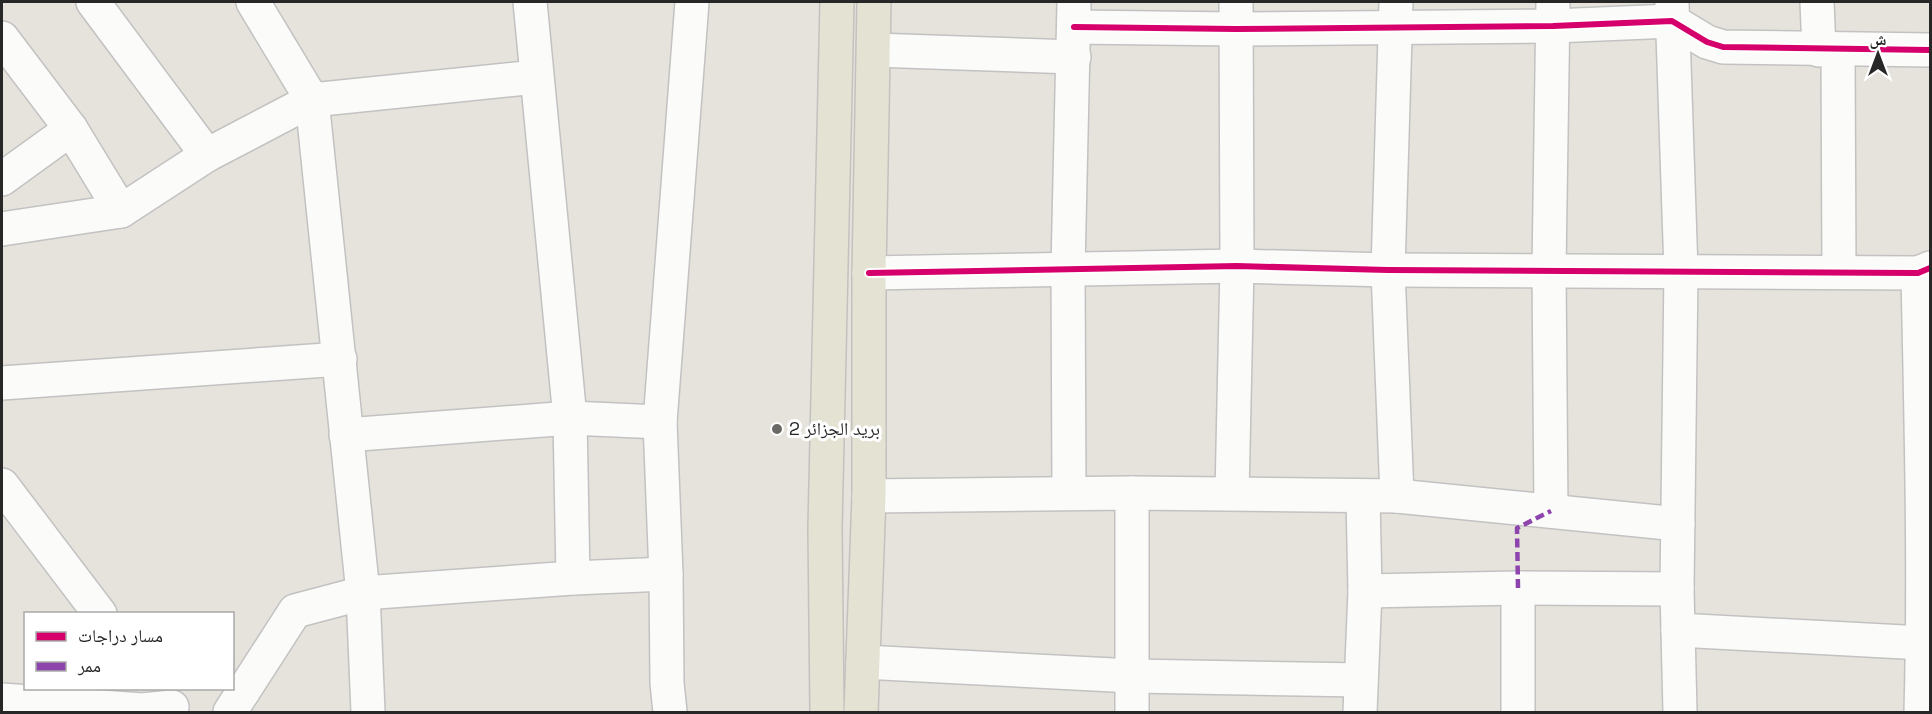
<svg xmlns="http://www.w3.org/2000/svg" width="1932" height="714" font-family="'Space Grotesk','Noto Naskh Arabic',sans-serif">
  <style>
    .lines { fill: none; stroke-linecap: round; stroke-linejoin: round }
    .minor-casing { stroke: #c3c2c2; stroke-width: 36 }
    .primary-casing { stroke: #c3c1bf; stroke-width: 36 }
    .minor { stroke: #fbfbfa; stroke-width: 33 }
    .primary { stroke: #e4e2d3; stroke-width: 33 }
    .quiet { stroke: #8e44ad; stroke-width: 4.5; stroke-dasharray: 9 4.5; stroke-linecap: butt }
    .cycleway-casing { stroke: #fff; stroke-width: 10 }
    .cycleway { stroke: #d6006c; stroke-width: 6 }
    .poi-dot { fill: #6a6966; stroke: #fff; stroke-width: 2 }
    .labels { text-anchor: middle; stroke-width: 6; stroke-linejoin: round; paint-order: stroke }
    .poi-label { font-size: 18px; fill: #272727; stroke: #fff; text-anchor: start }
  </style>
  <rect width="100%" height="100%" fill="#e6e3dc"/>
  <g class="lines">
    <g class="minor-casing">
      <g id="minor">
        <polyline points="93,2 207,155"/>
        <polyline points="253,2 312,100 363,593 368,712"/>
        <polyline points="530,2 570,418 573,578"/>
        <polyline points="1396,2 1388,270 1397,496"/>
        <polyline points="1817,2 1819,50"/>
        <polyline points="1672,4 1681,271 1677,589 1680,712"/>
        <polyline points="1074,27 1236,29 1553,26 1672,21 1707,42 1723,47 1930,50"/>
        <polyline points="2,38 71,129 2,179"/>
        <polyline points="874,50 1074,57"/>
        <polyline points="1838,50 1839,272"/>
        <polyline points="71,129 121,211"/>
        <polyline points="2,229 121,211 207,155 312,100 536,77"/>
        <polyline points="869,273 1237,266 1388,270 1918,273 1930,268"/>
        <path d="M1918,273c3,147 7,293 3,439"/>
        <polyline points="2,383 340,359"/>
        <polyline points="346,435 570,418 660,422"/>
        <polyline points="2,485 100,614"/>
        <polyline points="1069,493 1068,268 1074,2"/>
        <polyline points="1132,493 1132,712"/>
        <polyline points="1232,493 1237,266 1236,2"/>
        <polyline points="869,496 1132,493 1397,496 1678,524"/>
        <polyline points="1551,511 1549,270 1553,2"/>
        <polyline points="1365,591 1518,588 1677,589"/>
        <polyline points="1678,630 1923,643 1930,645"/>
        <polyline points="863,662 1133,676 1361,680"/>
        <polyline points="2,700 142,710 172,707"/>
        <polyline points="230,712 295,611 363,593 573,578 666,574"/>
        <polyline points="670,712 667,683 666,574 660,422 692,2"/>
        <polyline points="1360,712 1365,591 1363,497"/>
        <polyline points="1518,712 1518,588"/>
      </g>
    </g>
    <g class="primary-casing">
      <g id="primary">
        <polyline points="827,712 825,528 837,2"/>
        <polyline points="861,712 869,496 869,273 874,2"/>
      </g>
    </g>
    <use href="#minor" class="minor"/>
    <use href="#primary" class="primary"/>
    <polyline class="quiet" points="1518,588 1517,528 1551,511"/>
    <g class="cycleway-casing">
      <g id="cycleway">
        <polyline points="1074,27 1236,29 1553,26 1672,21 1707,42 1723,47 1930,50"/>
        <polyline points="869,273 1237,266 1388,270 1918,273 1930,268"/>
      </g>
    </g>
    <use href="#cycleway" class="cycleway"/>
  </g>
  <circle class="poi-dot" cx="777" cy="429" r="6"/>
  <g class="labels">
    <g class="poi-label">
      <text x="789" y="435">بريد الجزائر 2</text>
    </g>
  </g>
  <rect width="1932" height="714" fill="none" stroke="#272727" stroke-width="6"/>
  <rect x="24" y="612" width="210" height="78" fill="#ffffff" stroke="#a9a9a9" stroke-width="1.5"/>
  <rect x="36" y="632" width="30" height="9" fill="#d6006c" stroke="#a9a9a9" stroke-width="1.5"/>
  <text x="78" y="642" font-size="18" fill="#272727">مسار دراجات</text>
  <rect x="36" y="662" width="30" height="9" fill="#8e44ad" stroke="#a9a9a9" stroke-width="1.5"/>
  <text x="78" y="672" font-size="18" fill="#272727">ممر</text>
  <g transform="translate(1878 54)" stroke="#ffffff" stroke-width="4.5" paint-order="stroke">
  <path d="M0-4.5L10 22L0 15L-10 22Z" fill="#272727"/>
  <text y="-9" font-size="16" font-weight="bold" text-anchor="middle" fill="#272727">ش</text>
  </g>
</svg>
